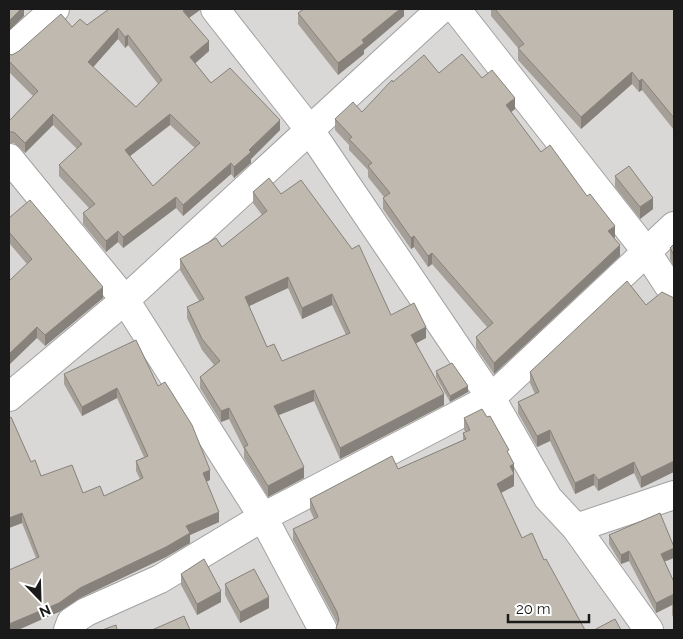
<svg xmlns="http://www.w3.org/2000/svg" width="683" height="639" font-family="Raleway,sans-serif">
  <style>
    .residential { fill: #d9d8d7 }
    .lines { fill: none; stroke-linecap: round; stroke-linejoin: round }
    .street-casing { stroke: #a1a1a1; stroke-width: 30 }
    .street { stroke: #fff; stroke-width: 28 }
    .wall { fill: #a59f97; fill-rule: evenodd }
    .shaded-wall { fill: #86827b }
    .building { fill: #c0b9b0; stroke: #86827b; fill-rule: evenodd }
  </style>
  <rect width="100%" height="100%" fill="#eceae0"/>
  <rect class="residential" x="9" y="9" width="665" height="621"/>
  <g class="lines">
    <g class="street-casing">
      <g id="street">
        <polyline points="215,9 309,129 491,398 548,498 576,528 649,630"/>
        <polyline points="456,9 646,251 674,294"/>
        <polyline points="9,50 55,9"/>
        <polyline points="9,158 125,300 263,517 323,630"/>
        <polyline points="9,397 125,300 441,9"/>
        <polyline points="576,528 674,495"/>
        <polyline points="68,630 71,622 86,612 160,579 263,517 491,398 674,226"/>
      </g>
    </g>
    <use href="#street" class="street"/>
  </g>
  <g class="wall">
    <polygon points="404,9 404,16 364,50 364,54 338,75 298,24 298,13"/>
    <polygon points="491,9 674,9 674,130 642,90 639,92 632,84 581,129 518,60 518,48 491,16"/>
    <path d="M200,10l-11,8 20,33 -14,12 16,20 69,47 -29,29v4l-17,15 -3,-4 -48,42 -7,-8 -53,40 -5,-6 -12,10 -23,-28v-11l6,-5 -30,-32v-11l18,-16 -24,-24 -28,28 -11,-10h-5v-22l24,-25 -24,-24v-18l3,1 60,-28zM118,39l7,9 3,-3 30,39 -22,23 -43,-40zM170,125l25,23 -42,38 -23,-30z"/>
    <polygon points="439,73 482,78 515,109 511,112 541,152 615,237 614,238 620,256 494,374 476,348 476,337 487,327 432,264 428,267 414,247 411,249 383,209 383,198 384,197 368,177 368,170 349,150 349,145 335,130 335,119 362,112 393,82"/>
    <polygon points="615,176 653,209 640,219 615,187"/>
    <path d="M253,192l28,2 110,121 35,23 -10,5 28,62 -104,54 -26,-58 -35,14 25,63 -36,19 -24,-39v-9l-15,-30 -8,3 -21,-34v-11l14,-12 -12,-15 -15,-32v-11l12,-6 -19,-31v-11l42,-12 40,-32 -9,-12zM288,288l14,31 30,-14 14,30 -64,26 -15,-14 -18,-41z"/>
    <polygon points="9,218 103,298 45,346 37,338 27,264 9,243"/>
    <polygon points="674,244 674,267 670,259 670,248"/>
    <polygon points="646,305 641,488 634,473 598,491 594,485 575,494 550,441 537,447 518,413 518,402 535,394 530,383 530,372"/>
    <polygon points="436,371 468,392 450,402 436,377"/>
    <polygon points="64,374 158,386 210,480 206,482 219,522 190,535 190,543 166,557 80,598 59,612 36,558 22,523 9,528 9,418 31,462 41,476 83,493 104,496 140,479 136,471 136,461 144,457 117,398 82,416 64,384"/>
    <polygon points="464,418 509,455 514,473 514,486 501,493 522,538 544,560 585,630 336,630 337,623 293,540 293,529 314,519 310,510 310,499 398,469 463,440 463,433 466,432 464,430"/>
    <polygon points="609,535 665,562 674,582 674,619 672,615 672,605 656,613 629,561 621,564 609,544"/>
    <polygon points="181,574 221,602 197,615 181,585"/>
    <polygon points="225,584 269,608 240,623 225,595"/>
  </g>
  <g class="shaded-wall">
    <polygon points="21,9 24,9 24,16 9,31 9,21"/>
    <polygon points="187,9 200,9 200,10 183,22 183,11"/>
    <polygon points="400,9 404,9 404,16 364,50 364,54 338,75 338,63 362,40"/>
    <polygon points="118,28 118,39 88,73 88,62"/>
    <polygon points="128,35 128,45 125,48 125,37"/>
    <polygon points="209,41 209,51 190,68 190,57"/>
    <polygon points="632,72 632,84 581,129 581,117"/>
    <polygon points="642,79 642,90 639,92 639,81"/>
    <polygon points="515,98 515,109 506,116 506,105"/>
    <polygon points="53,114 53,125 25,153 25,143"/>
    <polygon points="170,114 170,125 125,160 125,150"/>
    <polygon points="280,120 280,130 251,159 251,163 234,178 234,167 249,150"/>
    <polygon points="231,163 231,174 183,216 183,205"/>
    <polygon points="176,197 176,208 123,248 123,237"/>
    <polygon points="653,198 653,209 640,219 640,207"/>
    <polygon points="615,226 615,237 608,242 608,231"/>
    <polygon points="118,231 118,242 106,252 106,241"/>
    <polygon points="414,236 414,247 411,249 411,238"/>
    <polygon points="620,245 620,256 494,374 494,363"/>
    <polygon points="432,253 432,264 428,267 428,256"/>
    <polygon points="288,277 288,288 245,308 245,297"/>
    <polygon points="103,287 103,298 45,346 45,335"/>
    <polygon points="332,294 332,305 302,319 302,308"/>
    <polygon points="37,327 37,338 9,365 9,354"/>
    <polygon points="426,327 426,338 411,346 411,335"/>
    <polygon points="468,386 468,392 450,402 450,396"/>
    <polygon points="117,388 117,398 82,416 82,407"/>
    <polygon points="314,390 314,401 274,417 274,406"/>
    <polygon points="444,394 444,405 340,459 340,448"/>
    <polygon points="229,408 229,419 221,422 221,411"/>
    <polygon points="550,430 550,441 537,447 537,436"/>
    <polygon points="674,461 674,472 641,488 641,477"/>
    <polygon points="634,462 634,473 598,491 598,480"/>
    <polygon points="514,464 514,486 497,495 497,484 510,466"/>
    <polygon points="304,467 304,478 268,497 268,486"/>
    <polygon points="210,470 210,480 203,483 203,473"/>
    <polygon points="594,474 594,485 575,494 575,483"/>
    <polygon points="219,512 219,522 190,535 190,543 166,557 80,598 59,612 18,630 9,630 9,624 80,588 186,526"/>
    <polygon points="22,513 22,523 9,528 9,518"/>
    <polygon points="674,548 674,558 661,563 661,554"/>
    <polygon points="629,551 629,561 621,564 621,555"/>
    <polygon points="221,591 221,602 197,615 197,604"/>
    <polygon points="674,594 674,604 656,613 656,603"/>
    <polygon points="269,597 269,608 240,623 240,612"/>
  </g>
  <g class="building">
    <polygon points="9,9 21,9 9,21"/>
    <path d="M109,9h78l-4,2 26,30 -19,16 21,26 19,-15 50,52 -31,30 2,2 -17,15 -3,-4 -48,42 -7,-8 -53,40 -5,-6 -12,10 -23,-28 12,-9 -36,-39 23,-21 -29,-30 -28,29 -11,-11h-5v-11l29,-30 -29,-30v-7l3,1 7,-4 42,-37 11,13 8,-8 7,6zM118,28l7,9 3,-2 34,45 -26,27 -48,-45zM170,114l30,29 -47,43 -28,-36z"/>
    <polygon points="304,9 400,9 362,40 364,43 338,63 298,13"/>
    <polygon points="495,9 674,9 674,118 642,79 639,81 632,72 581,117 518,48 524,44"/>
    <polygon points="462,54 482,78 492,70 515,98 506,105 541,152 550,145 587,196 590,194 615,226 608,231 620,245 494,363 476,337 493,323 432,253 428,256 414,236 411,238 383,198 390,193 368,166 372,163 349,139 352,137 335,119 353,102 362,112 392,80 393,82 424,55 439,73"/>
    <polygon points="629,166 653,198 640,207 615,176"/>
    <path d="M269,178l12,16 20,-14 51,69 7,-4 32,70 23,-12 12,24 -15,8 33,59 -104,54 -26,-58 -40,16 30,61 -36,19 -24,-39 4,-2 -19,-37 -8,3 -21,-34 20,-16 -18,-22 -15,-32 17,-8 -24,-40 36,-21 6,9 45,-36 -14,-19zM288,277l14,31 30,-14 18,39 -68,28 -8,-17 -7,3 -22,-50z"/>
    <polygon points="30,200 103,287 45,335 37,327 9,354 9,281 32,259 9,232 9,218"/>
    <polygon points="674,244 674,255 670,248"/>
    <polygon points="627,281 646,305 662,292 674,298 674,461 641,477 634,462 598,480 594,474 575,483 550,430 537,436 518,402 539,392 530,372"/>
    <polygon points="136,340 158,386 165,382 192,425 210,470 203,473 219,512 186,526 190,533 166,547 80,588 59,603 9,624 9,570 39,557 22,513 9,518 9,418 11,417 31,462 35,460 41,476 72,465 83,493 100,486 104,496 143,478 136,461 148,456 117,388 82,407 64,374"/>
    <polygon points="452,363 468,386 450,396 436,371"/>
    <polygon points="482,409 487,417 490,416 509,450 507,451 514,464 510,466 514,474 497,484 522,538 532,533 544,560 546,559 585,630 337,630 336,628 339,620 337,612 293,529 318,517 310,499 392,456 398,469 466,439 463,433 470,430 464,418"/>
    <polygon points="660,513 674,547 674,548 661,554 674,582 674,594 656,603 629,551 621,555 609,535"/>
    <polygon points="204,559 221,591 197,604 181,574"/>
    <polygon points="254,569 269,597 240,612 225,584"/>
    <polygon points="184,616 190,630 152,630"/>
    <polygon points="615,619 621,630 594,630"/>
    <polygon points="116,625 117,630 102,630"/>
  </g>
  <rect width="683" height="639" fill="none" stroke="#1a1a1a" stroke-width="20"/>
  <g transform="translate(40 599) rotate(157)" stroke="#ffffff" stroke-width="4" paint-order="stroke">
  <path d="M0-4L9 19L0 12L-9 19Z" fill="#1a1a1a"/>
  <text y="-8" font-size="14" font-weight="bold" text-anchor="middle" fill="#1a1a1a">N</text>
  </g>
  <path d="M508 614v8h81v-8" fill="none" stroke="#1a1a1a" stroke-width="2.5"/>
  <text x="516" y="614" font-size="15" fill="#1a1a1a" stroke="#ffffff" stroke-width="4" paint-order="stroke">20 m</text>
</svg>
